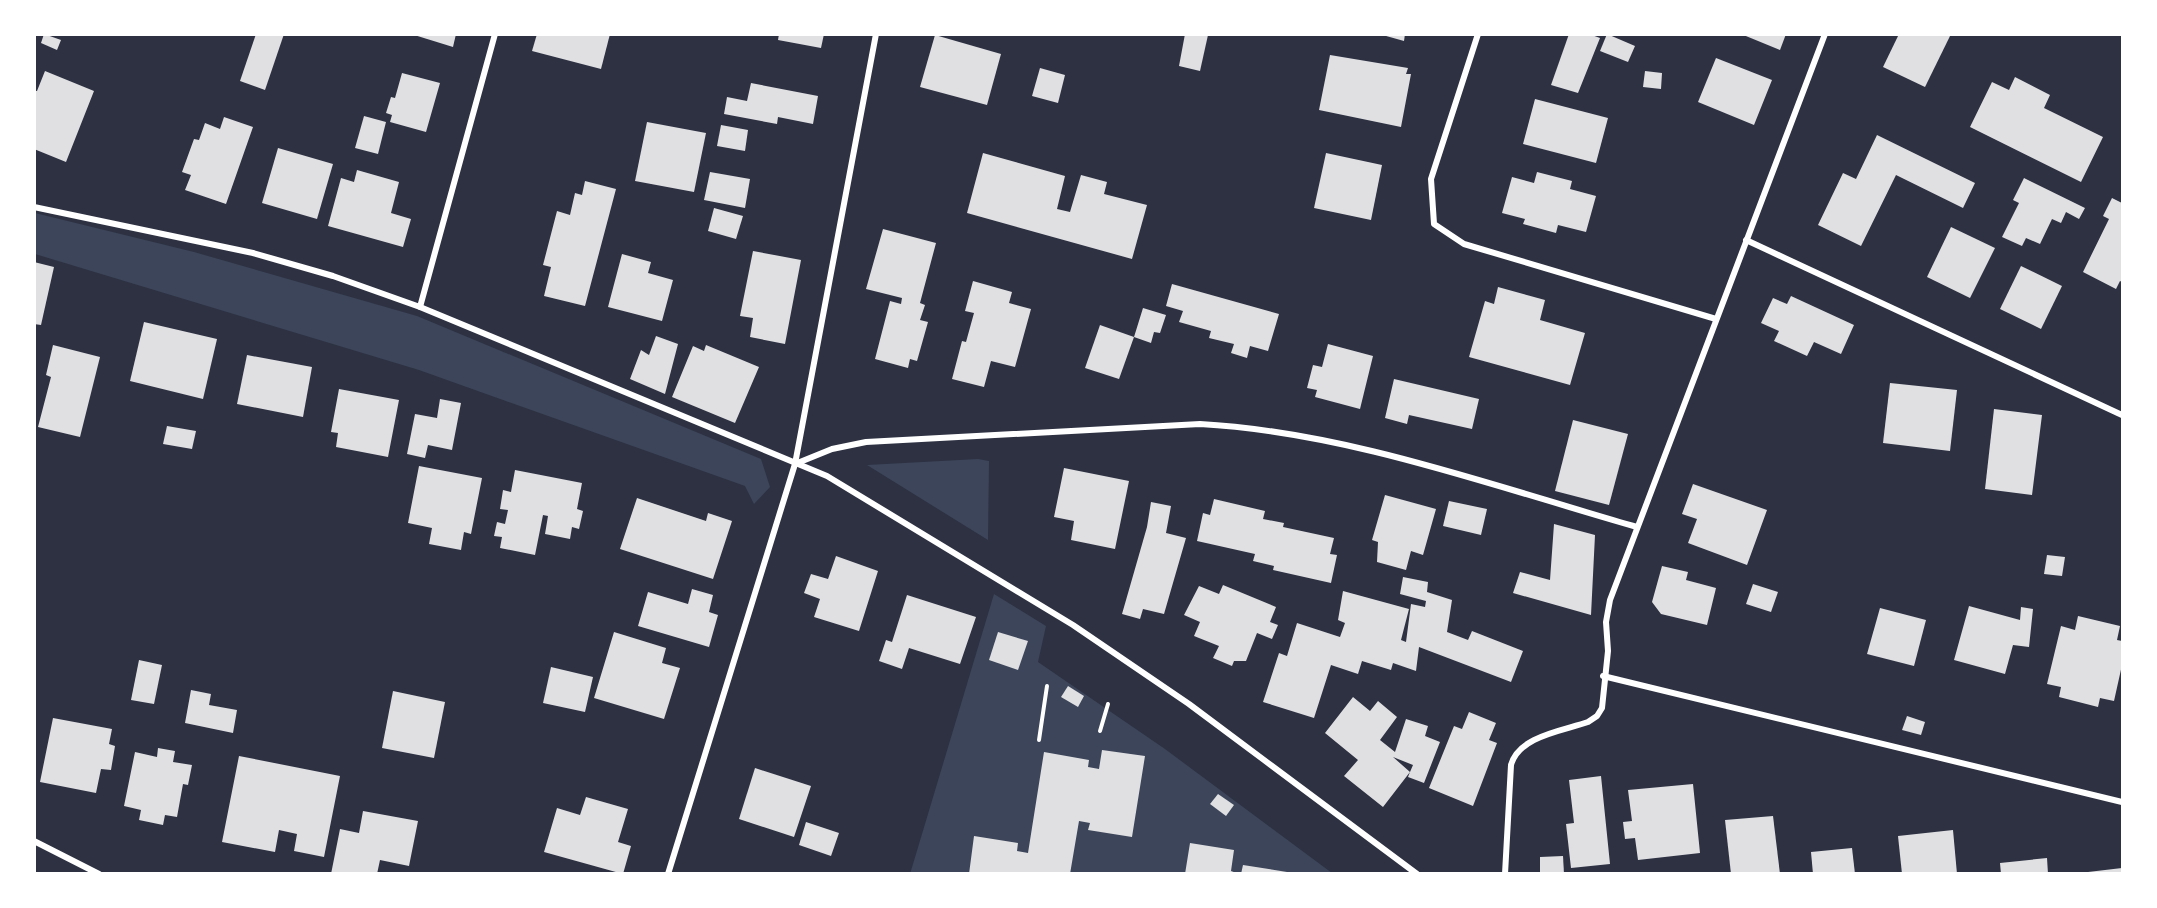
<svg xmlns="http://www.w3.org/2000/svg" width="2157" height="908" font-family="Roboto,sans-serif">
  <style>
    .green { fill: #3c4559 }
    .building { fill: #e0e0e3; fill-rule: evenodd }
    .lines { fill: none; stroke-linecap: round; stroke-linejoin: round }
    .path { stroke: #fff; stroke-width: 4 }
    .minor { stroke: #fff; stroke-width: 6 }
  </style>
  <rect width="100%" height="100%" fill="#2d3142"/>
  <g class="green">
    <polygon points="35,213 194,252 417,316 761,459 770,487 754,504 745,486 419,370 35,254"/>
    <polygon points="978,459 989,461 988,540 867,465"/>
    <polygon points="994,594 1046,626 1038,662 1165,749 1332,873 910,874"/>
  </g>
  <g class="building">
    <polygon points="44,34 61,40 57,50 41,43"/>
    <polygon points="256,34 284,34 265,90 240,81"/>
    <polygon points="411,34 456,34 453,47"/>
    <polygon points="537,34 610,34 601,69 532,51"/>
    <polygon points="779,34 824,34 821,48 778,40"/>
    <polygon points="1185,34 1208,35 1200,71 1179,66"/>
    <polygon points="1379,34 1405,34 1404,41"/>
    <polygon points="1569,34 1589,34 1600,38 1578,93 1551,85"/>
    <polygon points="1607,34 1635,46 1628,62 1600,51"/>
    <polygon points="1741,34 1786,34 1780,50"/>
    <polygon points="1899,34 1951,34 1925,87 1883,67"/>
    <polygon points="935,35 1001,54 987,105 920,87"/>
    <polygon points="1330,55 1408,68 1406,74 1411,74 1401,127 1319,110"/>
    <polygon points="1716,58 1772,80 1754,125 1698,102"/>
    <polygon points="1040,68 1065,75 1058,103 1032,96"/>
    <polygon points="45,71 94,91 66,162 34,149 34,91 37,91"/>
    <polygon points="1645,71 1662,73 1661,89 1643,87"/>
    <polygon points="402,73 440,83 426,132 390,122 392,115 386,113 391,97 395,98"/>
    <polygon points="2015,77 2050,95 2044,108 2103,137 2081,182 1970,127 1992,82 2009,90"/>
    <polygon points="751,83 818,96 813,124 778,117 777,124 724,114 727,97 747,101"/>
    <polygon points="1535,99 1608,118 1596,163 1523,144"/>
    <polygon points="364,116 386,122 378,154 355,148"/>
    <polygon points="224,117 253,127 226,204 185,190 191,175 182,172 194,139 199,140 205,123 220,129"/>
    <polygon points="647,122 706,133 694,192 635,181"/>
    <polygon points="721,125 748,130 745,151 717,146"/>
    <polygon points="1877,135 1975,183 1963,208 1896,175 1861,246 1818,225 1843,173 1856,179"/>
    <polygon points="278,148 333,164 317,219 262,203"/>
    <polygon points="983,153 1065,176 1057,209 1070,212 1081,175 1107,182 1104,194 1147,205 1132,259 967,213"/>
    <polygon points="1326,153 1382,165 1371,220 1314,208"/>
    <polygon points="357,170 399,182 391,213 411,219 403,247 328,226 341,178 354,182"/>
    <polygon points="710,172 750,179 745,208 704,200"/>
    <polygon points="1537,172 1572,181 1570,189 1596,196 1586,232 1558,225 1556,233 1523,224 1525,219 1502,213 1512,177 1534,183"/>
    <polygon points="2024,178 2085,208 2079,219 2066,212 2061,223 2052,219 2040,244 2026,238 2022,246 2002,237 2019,203 2013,200"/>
    <polygon points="585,181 616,189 585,306 544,296 551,267 543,265 557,211 570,215 575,193 582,195"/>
    <polygon points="2112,198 2122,203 2122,282 2120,281 2116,289 2083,272 2109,219 2103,216"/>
    <polygon points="714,208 743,216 736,239 708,231"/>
    <polygon points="1951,227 1995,248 1970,298 1927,277"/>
    <polygon points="883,229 936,243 920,303 925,305 920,320 928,322 917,361 910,359 908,368 875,359 890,301 901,304 902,298 866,289"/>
    <polygon points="753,251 801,260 785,344 750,337 753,318 740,316"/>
    <polygon points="622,254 651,262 648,273 673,280 662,321 608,307"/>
    <polygon points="34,262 54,267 41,325 34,324"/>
    <polygon points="2021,266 2062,286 2041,329 2000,309"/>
    <polygon points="973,281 1012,292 1009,303 1031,309 1015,367 991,361 984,387 952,379 962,341 966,342 974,313 965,311"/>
    <polygon points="1172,284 1279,314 1268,351 1250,346 1247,358 1231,353 1234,344 1209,338 1211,331 1179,322 1183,311 1166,306"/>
    <polygon points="1498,287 1545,300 1540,320 1585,333 1570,385 1469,357 1485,301 1494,304"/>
    <polygon points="1791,296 1854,325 1841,354 1814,342 1807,356 1774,341 1779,331 1761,323 1773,298 1787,304"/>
    <polygon points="1143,308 1166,315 1160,333 1154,332 1151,343 1134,337"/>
    <polygon points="144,322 217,339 203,399 130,381"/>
    <polygon points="1100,325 1134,337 1119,379 1085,368"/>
    <polygon points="656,336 678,344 665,394 630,379 641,350 649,355"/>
    <polygon points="1328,344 1373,356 1360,409 1315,397 1317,390 1307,388 1313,365 1322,367"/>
    <polygon points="53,345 100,357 80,437 38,427 51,377 46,375"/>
    <polygon points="706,345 759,367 735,423 672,397 693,346 704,351"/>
    <polygon points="247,355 312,367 303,417 237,404"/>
    <polygon points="1394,379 1479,399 1472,429 1409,415 1407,424 1385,418"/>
    <polygon points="1890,383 1957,390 1950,451 1883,443"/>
    <polygon points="339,389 399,400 388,457 336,447 338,433 331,432"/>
    <polygon points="440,399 461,403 452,450 428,445 425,458 407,454 415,414 437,418"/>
    <polygon points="1994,409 2042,415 2032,495 1985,489"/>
    <polygon points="1573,420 1628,434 1609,505 1555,491"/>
    <polygon points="167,426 196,431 192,449 163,444"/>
    <polygon points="419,466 482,478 471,534 464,532 461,550 429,544 432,528 408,523"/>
    <polygon points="1064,468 1129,481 1115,549 1071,540 1074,521 1054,517"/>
    <polygon points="515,470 582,483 577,509 583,511 579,529 572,527 570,539 545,534 548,516 543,515 535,555 500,548 502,537 494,536 497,522 505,524 508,510 500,509 503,490 511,492"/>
    <polygon points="1693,484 1767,510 1747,565 1688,543 1697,519 1682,514"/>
    <polygon points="1385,495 1436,509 1423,555 1411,551 1406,570 1377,562 1378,542 1372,540"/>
    <polygon points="637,498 706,521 708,513 732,521 713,579 620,549"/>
    <polygon points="1214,499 1265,511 1263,519 1284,523 1283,527 1334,538 1330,554 1337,555 1331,583 1273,570 1274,566 1253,561 1255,554 1197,541 1203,513 1210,515"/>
    <polygon points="1449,501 1487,509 1481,535 1443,526"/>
    <polygon points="1151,502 1171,506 1166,533 1186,538 1164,614 1143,609 1140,619 1122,614 1147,527"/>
    <polygon points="1554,524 1595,535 1591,615 1513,593 1520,572 1550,580"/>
    <polygon points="2047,555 2065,557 2062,576 2044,574"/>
    <polygon points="836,556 878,571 859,631 814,617 820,599 804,593 811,574 828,579"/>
    <polygon points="1662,566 1688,572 1686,580 1716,588 1707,625 1661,614 1652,602"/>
    <polygon points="1403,577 1428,582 1427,592 1452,600 1447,632 1468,640 1472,631 1523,651 1511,682 1419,647 1416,671 1393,663 1391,670 1362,661 1358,674 1331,665 1314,718 1263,702 1279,653 1287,656 1297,623 1340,637 1345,623 1338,620 1343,591 1409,609 1401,640 1406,642 1411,604 1425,607 1426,601 1400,594"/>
    <polygon points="1753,584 1778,592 1771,612 1746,604"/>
    <polygon points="1223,585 1276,607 1270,622 1278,625 1272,639 1257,633 1246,661 1234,661 1232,666 1213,658 1219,646 1194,636 1200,622 1184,615 1199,586 1219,594"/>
    <polygon points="692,589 713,595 709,612 718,615 709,647 638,626 648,592 688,604"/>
    <polygon points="907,595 976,617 960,664 909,648 902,669 879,661 886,640 892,642"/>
    <polygon points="1969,606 2020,620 2021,607 2033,609 2029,647 2013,645 2005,674 1954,660"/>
    <polygon points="1880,608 1926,620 1914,666 1867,654"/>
    <polygon points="2078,616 2120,626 2117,640 2122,641 2122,665 2114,701 2100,698 2098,707 2059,697 2061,687 2047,684 2061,626 2075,630"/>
    <polygon points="614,632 666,648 662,663 680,668 664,719 594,698"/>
    <polygon points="998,632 1028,641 1018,670 989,660"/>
    <polygon points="139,660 162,665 154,704 131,700"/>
    <polygon points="551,667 593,677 585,712 543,703"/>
    <polygon points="1068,686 1084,696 1078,707 1061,697"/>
    <polygon points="191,690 211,694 209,705 237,710 233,733 185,723"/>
    <polygon points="393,691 445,702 434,758 382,748"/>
    <path d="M1353,697l17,14 8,-10 19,16 -17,23 15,12 11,-33 22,7 -3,10 15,6 -16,41 -16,-6 2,-5 -27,35 -39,-31 14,-16 -33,-27zM1393,757l20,8 -3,7z"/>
    <polygon points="1469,712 1496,723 1489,740 1497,743 1473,806 1429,788 1454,726 1462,729"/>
    <polygon points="1907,716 1925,722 1921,735 1902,730"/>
    <polygon points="53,718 112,729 109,744 115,746 111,770 101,769 96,793 40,782"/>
    <polygon points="158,748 175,751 173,762 192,765 188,785 183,784 177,817 165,815 163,825 139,820 141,810 124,806 135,752 157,757"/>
    <polygon points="1102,750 1145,756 1132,837 1088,830 1090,823 1079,821 1070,874 969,874 974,836 1018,843 1017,851 1028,853 1044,752 1089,760 1088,767 1099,769"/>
    <polygon points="239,756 340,776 324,857 294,851 297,834 279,830 275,852 222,842"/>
    <polygon points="755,768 811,786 794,837 739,819"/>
    <polygon points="1601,776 1610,864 1571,868 1566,824 1574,823 1569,780"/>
    <polygon points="1693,784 1700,853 1638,860 1635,838 1625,839 1623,822 1632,821 1628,790"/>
    <polygon points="1218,794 1234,805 1226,816 1210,804"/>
    <polygon points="586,797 628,809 618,842 631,846 623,874 544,852 557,808 580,815"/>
    <polygon points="363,811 418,821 409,866 380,860 377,874 331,874 340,829 359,833"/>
    <polygon points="1773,816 1780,874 1731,874 1725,820"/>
    <polygon points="806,822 839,833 831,856 799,845"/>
    <polygon points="1953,830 1957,874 1902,874 1898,836"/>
    <polygon points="1190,843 1234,850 1231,871 1239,874 1185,874"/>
    <polygon points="1852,848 1855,874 1813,874 1811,852"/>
    <polygon points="1563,856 1564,874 1540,874 1540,857"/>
    <polygon points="2047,858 2048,874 2001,874 2000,863"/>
    <polygon points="1243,865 1287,872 1287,874 1241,874"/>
    <polygon points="2122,868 2122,874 2088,874 2088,872"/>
  </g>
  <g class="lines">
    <g class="path">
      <polyline points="1100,731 1108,704"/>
      <polyline points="1039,740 1047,686"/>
    </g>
    <g class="minor">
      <polyline points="1478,34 1431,179 1434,224 1464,244 1716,319"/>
      <polyline points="34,207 253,253 333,276 420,307 827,476 1073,625 1189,704 1417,874"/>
      <polyline points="1746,240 2122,415"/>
      <polyline points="420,307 495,34"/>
      <path d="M795,464l37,-15 34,-7 334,-18c147,8 296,63 437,103"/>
      <polyline points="1603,676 2122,802"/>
      <polyline points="34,841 99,874"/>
      <polyline points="668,874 795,464 876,34"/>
      <path d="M1505,874l6,-109c8,-29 51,-34 77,-43l9,-6 5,-8 6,-57 -2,-29 4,-22 215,-566"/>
    </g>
  </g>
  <rect width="2157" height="908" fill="none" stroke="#ffffff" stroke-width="72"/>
</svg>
